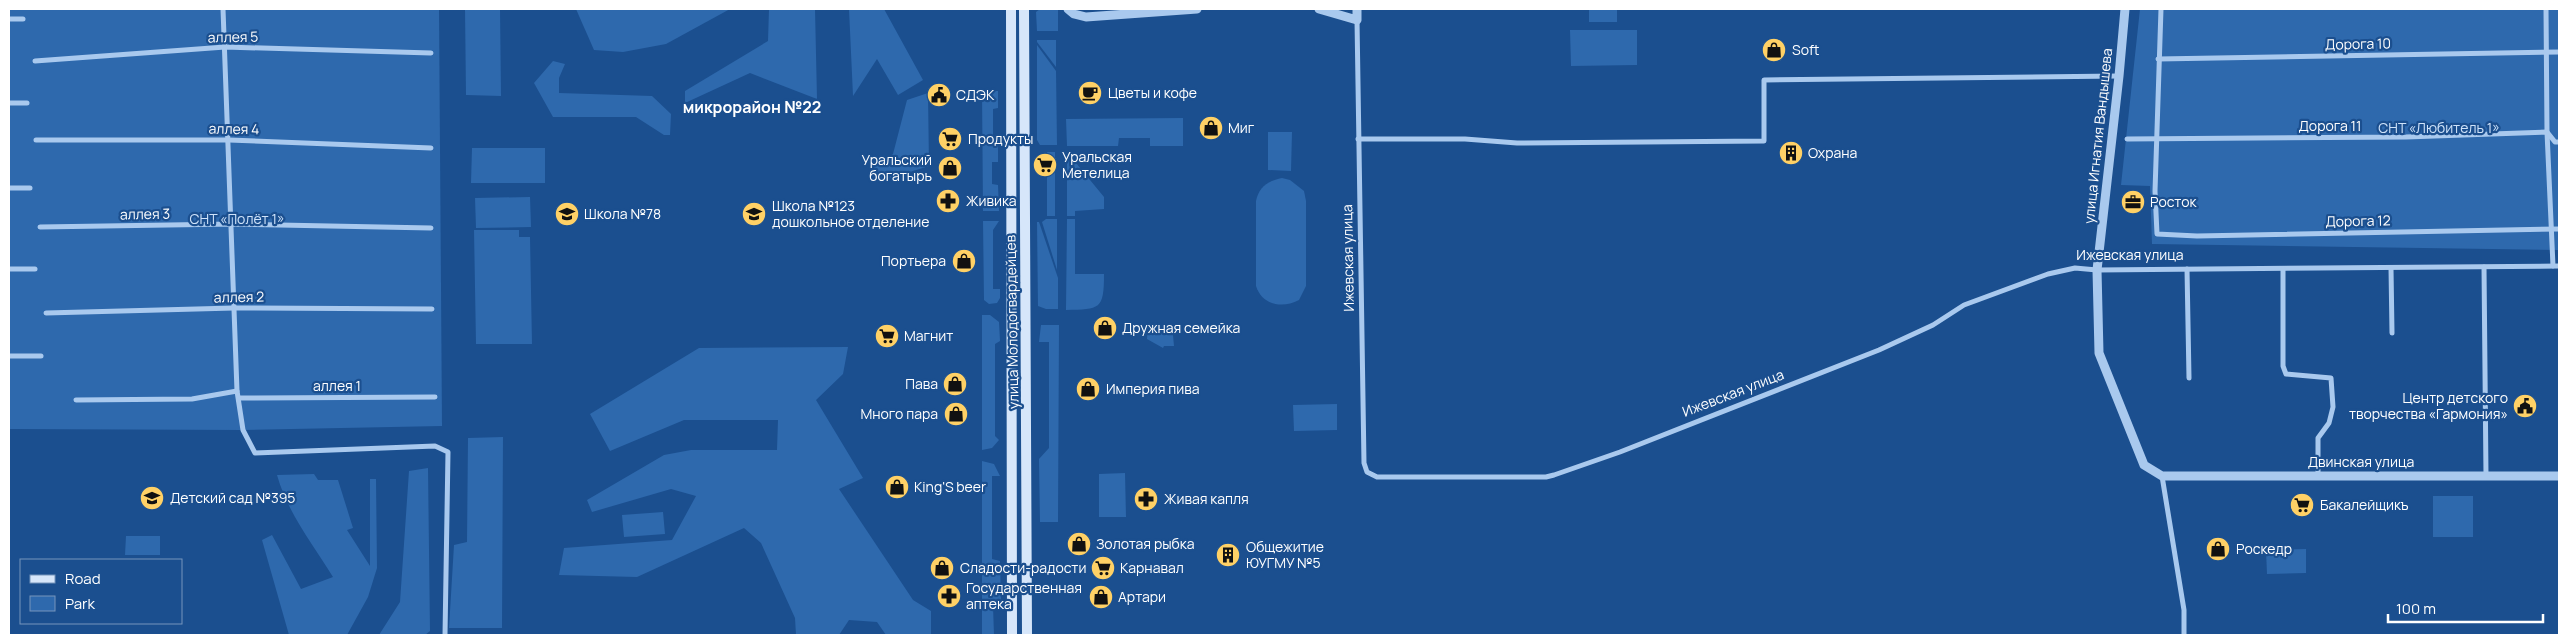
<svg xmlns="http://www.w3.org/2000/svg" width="2568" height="644" font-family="Manrope,sans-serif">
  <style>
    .green { fill: #2e69ad }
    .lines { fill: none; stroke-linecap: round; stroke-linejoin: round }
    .minor { stroke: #a9c9ee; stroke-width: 5 }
    .tertiary { stroke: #a9c9ee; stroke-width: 9 }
    .secondary { stroke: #d6e6fa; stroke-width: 10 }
    .labels { text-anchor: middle; stroke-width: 4.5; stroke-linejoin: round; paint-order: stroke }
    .street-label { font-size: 14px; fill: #fff; stroke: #1b4f8f }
    .poi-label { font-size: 14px; fill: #fff; stroke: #1b4f8f; text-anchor: start }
    .park-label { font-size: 14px; fill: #cfe3fa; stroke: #1b4f8f }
    .quarter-label { font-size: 16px; font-weight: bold; fill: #fff; stroke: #1b4f8f }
  </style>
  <rect width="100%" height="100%" fill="#1b4f8f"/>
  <g class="green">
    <polygon points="9,9 439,9 442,426 243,430 9,429"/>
    <polygon points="465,9 500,9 501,96 466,95"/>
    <polygon points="576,9 730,9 666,44 623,52 594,50"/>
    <polygon points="769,9 815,9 817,99 750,73 685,103 685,91 768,41"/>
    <polygon points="849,9 884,9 923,80 898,95 877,59 853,96"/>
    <polygon points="1040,9 1058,9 1058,31 1037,31 1036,12"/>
    <rect x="1589" y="9" width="28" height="13"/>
    <polygon points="2140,9 2559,9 2559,250 2152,244 2150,186 2121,185"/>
    <polygon points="1570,30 1637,30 1637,65 1571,66"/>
    <polygon points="1037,40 1056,40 1056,67 1037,42"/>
    <polygon points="1037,45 1056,71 1057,145 1040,145 1037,140"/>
    <polygon points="553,61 565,64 559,78 559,93 652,96 671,114 670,135 664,135 636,117 553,117 534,83"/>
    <polygon points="982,91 998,91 998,108 993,109 993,139 998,139 998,162 992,162 992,184 998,185 999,211 983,211"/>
    <polygon points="928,93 929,166 878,182 872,169 893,154 907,100"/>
    <polygon points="1183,118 1183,146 1150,146 1150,138 1119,138 1118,146 1067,146 1066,119"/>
    <polygon points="1268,132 1292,132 1291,171 1268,170"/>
    <polygon points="472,148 545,148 545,183 471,183"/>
    <rect x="1047" y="152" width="8" height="64"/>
    <polygon points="1067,152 1104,197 1104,209 1075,211 1075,216 1067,216"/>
    <path d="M1282,178l8,2 14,11 2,10v85l-7,14c-17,9 -37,5 -43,-14v-85c3,-14 11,-20 26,-23z"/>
    <polygon points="530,197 531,227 476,228 475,198"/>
    <polygon points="1046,219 1057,219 1057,270 1042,222"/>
    <path d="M1067,219h8v55h29c0,36 -4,35 -38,36z"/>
    <polygon points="983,221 999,221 993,230 993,289 1000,289 1000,298 997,303 989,304 984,300"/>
    <polygon points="1037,222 1039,222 1058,278 1058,309 1046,309 1038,306"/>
    <polygon points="474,230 519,230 519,237 530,237 532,344 476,344"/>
    <polygon points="982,315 990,315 999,322 1000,341 995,344 995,436 999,440 992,448 982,450"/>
    <polygon points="1041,325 1059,325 1058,522 1040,522 1039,459 1049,448 1049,342 1039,342"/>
    <polygon points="1148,325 1172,325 1174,346 1164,346 1163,348 1147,339"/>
    <polygon points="848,347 843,374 816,400 863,478 839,489 913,600 931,611 931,635 886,635 877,622 849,620 839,635 796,635 795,618 761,543 744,528 637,577 559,575 564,548 672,540 696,496 671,489 592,512 587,500 664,455 691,450 777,450 778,420 684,420 610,451 590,414 699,348"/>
    <polygon points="1337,404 1337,430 1294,431 1293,405"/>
    <polygon points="503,437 502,628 449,628 454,545 467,542 468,438"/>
    <polygon points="982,461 994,464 1000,476 992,476 992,559 1000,561 1001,602 993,606 994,635 982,635"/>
    <polygon points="428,468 430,631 425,635 379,635 400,602 409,471"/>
    <polygon points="1125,473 1126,517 1099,517 1099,474"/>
    <path d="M314,474l4,6h20l15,48 -6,2 23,36v-87h6l1,89 -9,29 -21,38h-58l-27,-95 10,-5 29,54 32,-12c-20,-33 -45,-63 -56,-102z"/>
    <rect x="2433" y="496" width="40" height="41"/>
    <polygon points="663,512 665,534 624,537 622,515"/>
    <polygon points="126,536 160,536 160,555 125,555"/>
    <polygon points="2306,549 2306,573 2267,574 2266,550"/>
  </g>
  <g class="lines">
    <g class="minor">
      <polyline points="223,9 237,391 243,430 255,453 435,446 448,452 445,635"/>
      <polyline points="2161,9 2155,191 2157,234 2197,236 2559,229"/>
      <polyline points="2546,9 2547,132 2553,266"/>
      <polyline points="9,19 23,19"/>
      <polyline points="1357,20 1364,463 1367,472 1377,477 1546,477 1554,475 1620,452 1879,350 1933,325 1964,305 2048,274 2075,268 2097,270 2559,266"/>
      <polyline points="2158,59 2559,52"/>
      <polyline points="35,61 225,47 431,53"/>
      <polyline points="9,103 27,103"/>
      <polyline points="1358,139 1465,139 1517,143 1764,141 1764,80 2119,76"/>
      <polyline points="2127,139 2406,137 2547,132 2555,142 2559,142"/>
      <polyline points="36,140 229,140 431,148"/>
      <polyline points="9,188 30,188"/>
      <polyline points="40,227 232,224 431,228"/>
      <polyline points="2484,267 2486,476"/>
      <polyline points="2391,268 2392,333"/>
      <polyline points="9,269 35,269"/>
      <polyline points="2187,269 2189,378"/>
      <polyline points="2283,269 2283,366 2286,374 2331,378 2333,407 2329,423 2318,438 2318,476"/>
      <polyline points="46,313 234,308 432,309"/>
      <polyline points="9,356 41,356"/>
      <polyline points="239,398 435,397"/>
      <polyline points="76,400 192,399 237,391"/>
      <polyline points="2162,476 2184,610 2184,635"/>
    </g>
    <g class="tertiary">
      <polyline points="1068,9 1074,14 1086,17 1197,9"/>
      <polyline points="1319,9 1357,20 1357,9"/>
      <polyline points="2125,9 2119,76 2097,270 2099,353 2144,465 2162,476 2559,476"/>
    </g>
    <g class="secondary">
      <polyline points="1011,9 1012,635"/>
      <polyline points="1024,9 1027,635"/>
    </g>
  </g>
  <defs>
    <g id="shop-disc" transform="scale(1.25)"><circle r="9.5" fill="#ffd166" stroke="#1b4f8f"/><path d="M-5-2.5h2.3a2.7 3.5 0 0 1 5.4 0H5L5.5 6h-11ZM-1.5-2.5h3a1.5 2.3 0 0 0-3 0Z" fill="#111"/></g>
    <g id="cafe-disc" transform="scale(1.25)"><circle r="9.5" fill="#ffd166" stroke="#1b4f8f"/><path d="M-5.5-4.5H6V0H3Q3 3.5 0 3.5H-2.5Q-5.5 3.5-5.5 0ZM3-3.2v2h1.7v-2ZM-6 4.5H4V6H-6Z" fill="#111"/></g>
    <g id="civic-disc" transform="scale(1.25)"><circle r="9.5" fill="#ffd166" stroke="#1b4f8f"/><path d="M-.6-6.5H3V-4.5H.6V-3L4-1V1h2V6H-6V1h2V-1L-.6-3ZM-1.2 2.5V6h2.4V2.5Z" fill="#111"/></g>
    <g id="supermarket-disc" transform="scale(1.25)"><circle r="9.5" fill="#ffd166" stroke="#1b4f8f"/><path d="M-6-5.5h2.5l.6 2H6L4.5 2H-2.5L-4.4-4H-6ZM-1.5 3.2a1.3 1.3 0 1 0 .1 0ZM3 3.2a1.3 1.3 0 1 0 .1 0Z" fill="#111"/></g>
    <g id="building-disc" transform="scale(1.25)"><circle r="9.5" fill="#ffd166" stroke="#1b4f8f"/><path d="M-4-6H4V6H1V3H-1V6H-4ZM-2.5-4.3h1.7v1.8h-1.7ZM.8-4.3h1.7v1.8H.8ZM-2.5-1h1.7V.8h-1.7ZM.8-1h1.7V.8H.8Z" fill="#111"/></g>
    <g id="pharmacy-disc" transform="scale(1.25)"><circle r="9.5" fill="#ffd166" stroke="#1b4f8f"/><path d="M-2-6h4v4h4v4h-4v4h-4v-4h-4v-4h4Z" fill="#111"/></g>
    <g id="office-disc" transform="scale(1.25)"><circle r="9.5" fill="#ffd166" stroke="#1b4f8f"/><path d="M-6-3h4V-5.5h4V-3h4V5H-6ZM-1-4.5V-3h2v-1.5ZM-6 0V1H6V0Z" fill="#111"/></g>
    <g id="school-disc" transform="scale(1.25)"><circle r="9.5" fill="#ffd166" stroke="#1b4f8f"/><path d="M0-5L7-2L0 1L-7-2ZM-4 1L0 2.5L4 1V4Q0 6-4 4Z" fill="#111"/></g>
  </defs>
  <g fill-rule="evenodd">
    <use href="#shop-disc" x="1774" y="50"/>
    <use href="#cafe-disc" x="1090" y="93"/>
    <use href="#civic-disc" x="939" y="95"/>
    <use href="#shop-disc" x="1211" y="128"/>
    <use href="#supermarket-disc" x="950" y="139"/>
    <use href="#building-disc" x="1791" y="153"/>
    <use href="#supermarket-disc" x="1045" y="165"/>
    <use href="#shop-disc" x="950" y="168"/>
    <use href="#pharmacy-disc" x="948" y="201"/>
    <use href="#office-disc" x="2133" y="202"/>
    <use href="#school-disc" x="567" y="214"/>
    <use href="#school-disc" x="754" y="214"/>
    <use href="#shop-disc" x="964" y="261"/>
    <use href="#shop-disc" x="1105" y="328"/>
    <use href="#supermarket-disc" x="887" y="336"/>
    <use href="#shop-disc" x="955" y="384"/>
    <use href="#shop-disc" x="1088" y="389"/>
    <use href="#civic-disc" x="2525" y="406"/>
    <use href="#shop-disc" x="956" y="414"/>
    <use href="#shop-disc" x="897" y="487"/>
    <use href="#school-disc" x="152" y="498"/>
    <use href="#pharmacy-disc" x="1146" y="499"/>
    <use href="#supermarket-disc" x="2302" y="505"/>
    <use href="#shop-disc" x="1079" y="544"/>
    <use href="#shop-disc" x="2218" y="549"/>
    <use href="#building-disc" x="1228" y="555"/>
    <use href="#shop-disc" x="942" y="568"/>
    <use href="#supermarket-disc" x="1103" y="568"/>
    <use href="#pharmacy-disc" x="949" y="596"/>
    <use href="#shop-disc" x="1101" y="597"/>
  </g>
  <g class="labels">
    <g class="street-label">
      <text transform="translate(233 37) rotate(-1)" y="5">аллея 5</text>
      <text transform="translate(2358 44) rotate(-1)" y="5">Дорога 10</text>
      <text x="2330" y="131">Дорога 11</text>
      <text transform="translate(234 129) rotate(1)" y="5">аллея 4</text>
      <text transform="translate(2098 136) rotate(-84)" y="5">улица Игнатия Вандышева</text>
      <text transform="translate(145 214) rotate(-1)" y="5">аллея 3</text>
      <text transform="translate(2358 221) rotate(-1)" y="5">Дорога 12</text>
      <text x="2130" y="260">Ижевская улица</text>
      <text transform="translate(1348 258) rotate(-91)" y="5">Ижевская улица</text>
      <text transform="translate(239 297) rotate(-1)" y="5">аллея 2</text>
      <text transform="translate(1012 322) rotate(-91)" y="5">улица Молодогвардейцев</text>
      <text x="337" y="391">аллея 1</text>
      <text transform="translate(1733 393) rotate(-21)" y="5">Ижевская улица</text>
      <text x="2361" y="467">Двинская улица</text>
    </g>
    <g class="poi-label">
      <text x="1792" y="55">Soft</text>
      <text x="1108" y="98">Цветы и кофе</text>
      <text x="956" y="100">СДЭК</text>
      <text x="1228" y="133">Миг</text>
      <text x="968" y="144">Продукты</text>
      <text x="1808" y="158">Охрана</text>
      <text x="1062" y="162">Уральская<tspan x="1062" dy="16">Метелица</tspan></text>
      <text x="932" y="165" text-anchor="end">Уральский<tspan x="932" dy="16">богатырь</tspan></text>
      <text x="966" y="206">Живика</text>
      <text x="2150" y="207">Росток</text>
      <text x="772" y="211">Школа №123<tspan x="772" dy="16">дошкольное отделение</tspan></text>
      <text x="584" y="219">Школа №78</text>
      <text x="946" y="266" text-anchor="end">Портьера</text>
      <text x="1122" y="333">Дружная семейка</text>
      <text x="904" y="341">Магнит</text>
      <text x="938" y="389" text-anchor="end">Пава</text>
      <text x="1106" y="394">Империя пива</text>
      <text x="2508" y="403" text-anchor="end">Центр детского<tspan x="2508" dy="16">творчества «Гармония»</tspan></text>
      <text x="938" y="419" text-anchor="end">Много пара</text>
      <text x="914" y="492">King'S beer</text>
      <text x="170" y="503">Детский сад №395</text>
      <text x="1164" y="504">Живая капля</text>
      <text x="2320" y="510">Бакалейщикъ</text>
      <text x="1096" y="549">Золотая рыбка</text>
      <text x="1246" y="552">Общежитие<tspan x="1246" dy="16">ЮУГМУ №5</tspan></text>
      <text x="2236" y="554">Роскедр</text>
      <text x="960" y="573">Сладости-радости</text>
      <text x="1120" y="573">Карнавал</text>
      <text x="966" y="593">Государственная<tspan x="966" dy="16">аптека</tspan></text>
      <text x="1118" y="602">Артари</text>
    </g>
    <g class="park-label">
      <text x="2439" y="133">СНТ «Любитель 1»</text>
      <text x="237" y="224">СНТ «Полёт 1»</text>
    </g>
    <g class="quarter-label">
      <text x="752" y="113">микрорайон №22</text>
    </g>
  </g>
  <rect width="2568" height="644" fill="none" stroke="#ffffff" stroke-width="20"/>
  <rect x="20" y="559" width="162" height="65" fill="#1b4f8f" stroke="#7695bc"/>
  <rect x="30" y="575" width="25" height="8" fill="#d6e6fa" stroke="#7695bc"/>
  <text x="65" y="584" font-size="15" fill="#ffffff">Road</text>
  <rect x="30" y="596" width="25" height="15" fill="#2e69ad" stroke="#7695bc"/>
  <text x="65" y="609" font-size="15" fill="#ffffff">Park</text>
  <path d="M2388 614v8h155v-8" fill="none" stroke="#ffffff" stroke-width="2.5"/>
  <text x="2396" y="614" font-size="15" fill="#ffffff" stroke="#1b4f8f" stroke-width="4" paint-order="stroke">100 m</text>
</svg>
